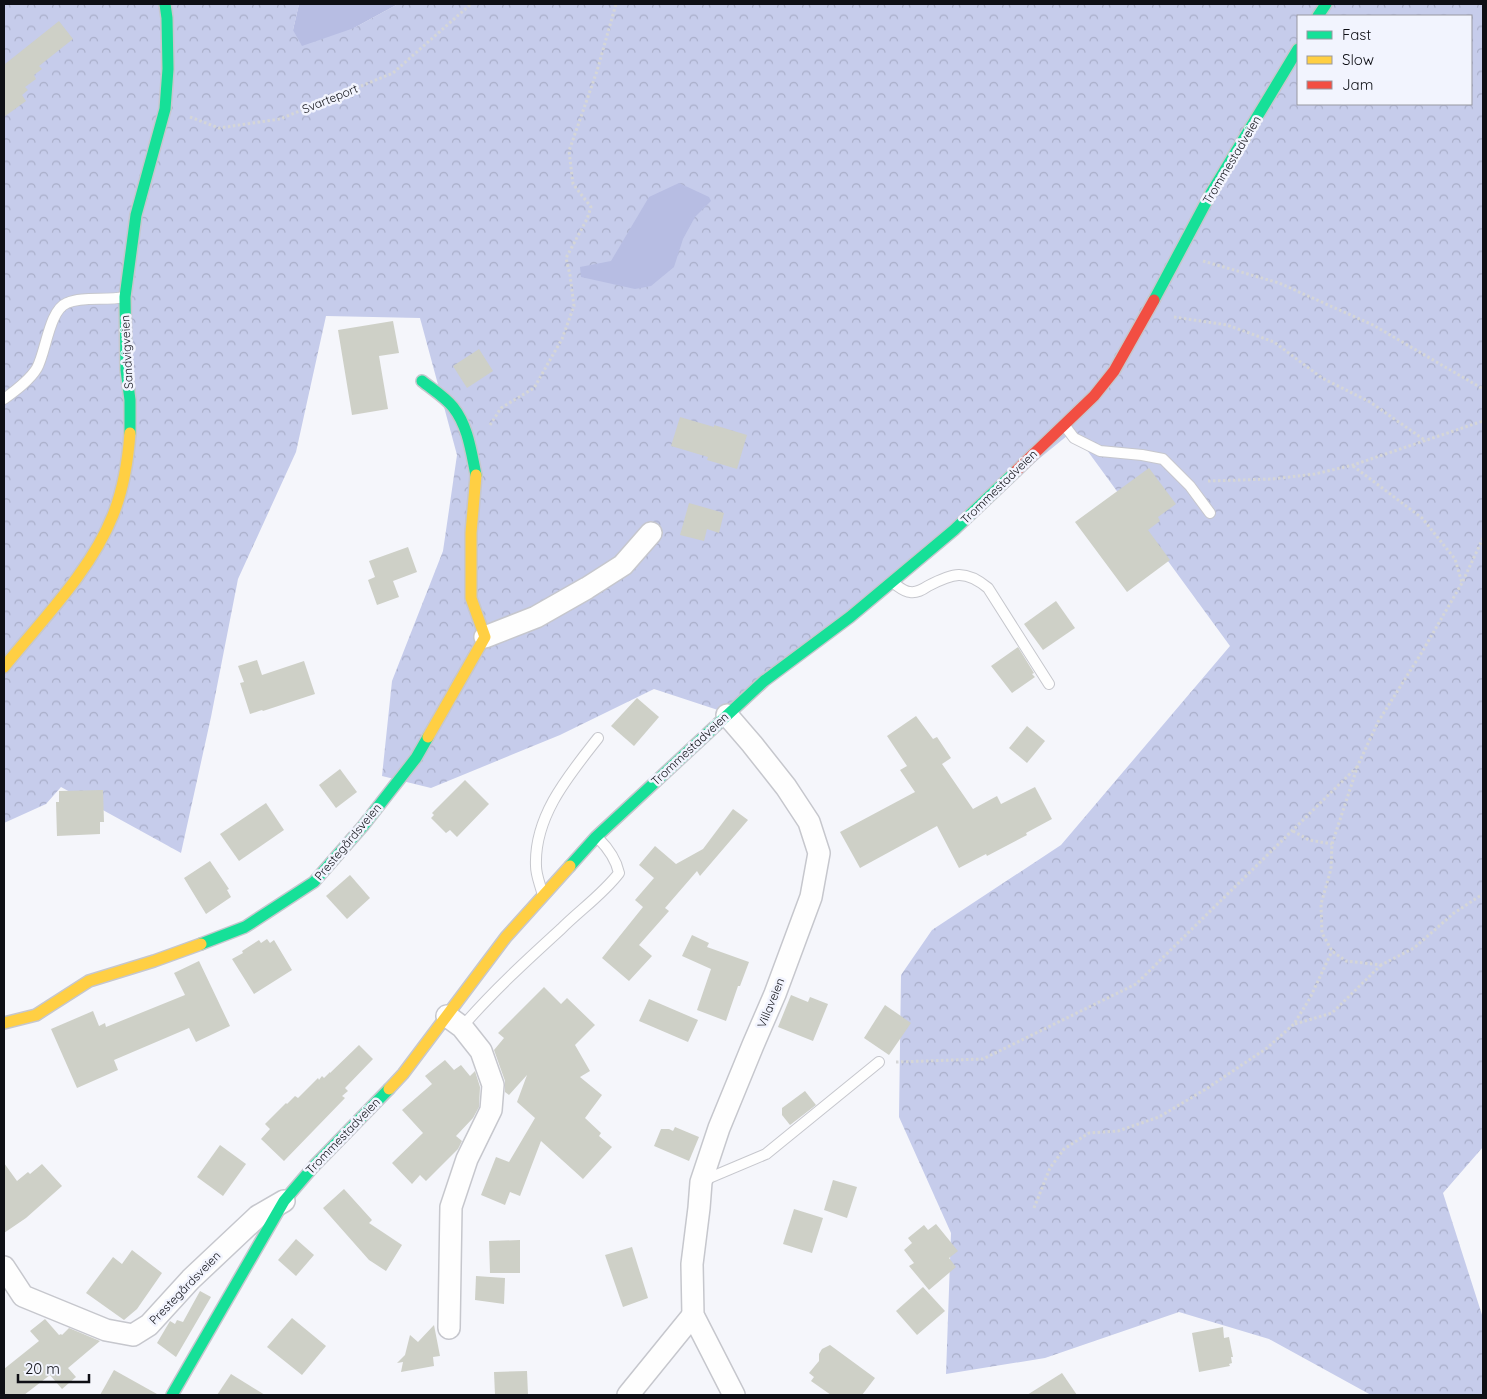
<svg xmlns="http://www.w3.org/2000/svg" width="1487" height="1399" font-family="Quicksand,sans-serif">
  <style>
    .forest { fill: url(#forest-crowns); fill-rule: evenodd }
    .water { fill: #b7bde3 }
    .building { fill: #ced0c7 }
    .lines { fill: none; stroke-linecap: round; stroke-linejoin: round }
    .lane-casing { stroke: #c6c7cd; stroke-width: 12 }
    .street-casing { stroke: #c6c7cd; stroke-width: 24 }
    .fast-casing { stroke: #c6c7cd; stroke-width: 14 }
    .slow-casing { stroke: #c6c7cd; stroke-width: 14 }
    .jam-casing { stroke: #c6c7cd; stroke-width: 14 }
    .path { stroke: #d5d6d7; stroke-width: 3; stroke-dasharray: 2.5 2.5; stroke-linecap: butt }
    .lane { stroke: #fefefe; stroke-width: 10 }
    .street { stroke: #fefefe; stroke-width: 21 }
    .fast { stroke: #16e098; stroke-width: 11 }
    .slow { stroke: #ffcf43; stroke-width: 11 }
    .jam { stroke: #f24e42; stroke-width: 11 }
    .labels { text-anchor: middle; stroke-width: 5; stroke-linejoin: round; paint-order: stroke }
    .street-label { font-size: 12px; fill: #0e0f15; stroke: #f2f4fe }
  </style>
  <defs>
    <pattern id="forest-crowns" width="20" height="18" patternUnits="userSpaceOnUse" patternTransform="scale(1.25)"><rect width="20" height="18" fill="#c6cceb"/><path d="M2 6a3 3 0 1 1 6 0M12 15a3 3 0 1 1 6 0" fill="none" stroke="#a9aec9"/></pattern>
  </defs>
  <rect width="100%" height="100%" fill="#f5f6fb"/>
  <path class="forest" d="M4,4h295l-6,26 61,-2 44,-24h1085v1143l-40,46 40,125v77h-112l-102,-56 -90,-27 -134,46 -99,16 5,-141 -52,-116 2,-142 31,-45 129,-85 169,-199 -157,-215 -346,282 -73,-24 -94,46 -129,53 -49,-12 10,-95 51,-130 14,-96 -37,-137 -94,-2 -30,136 -58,127 -27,138 -30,136 -120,-66 -15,17 -42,19zM1298,16h173v88h-173z"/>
  <g class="water">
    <polygon points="299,4 398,4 354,28 302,46 293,30"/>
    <polygon points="679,183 709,197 711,201 695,217 683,239 674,267 651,286 635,289 581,277 580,267 611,261 649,197"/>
  </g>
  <g class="building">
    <polygon points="59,21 73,39 39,66 42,69 34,75 36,79 25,87 28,90 22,95 26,101 4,117 4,63 5,64"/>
    <polygon points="393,321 399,353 379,356 388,409 352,415 338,330"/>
    <polygon points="479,349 493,371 467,388 453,366"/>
    <polygon points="680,417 714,427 714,425 747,435 737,469 707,460 708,457 671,446"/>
    <polygon points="1149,468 1176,504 1158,517 1160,521 1148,530 1170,560 1127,592 1075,522"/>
    <polygon points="689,503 724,513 719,533 707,529 704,541 680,535"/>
    <polygon points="408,547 417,572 393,581 399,597 377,605 368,580 375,577 369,561"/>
    <polygon points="1056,601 1075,628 1043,650 1024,624"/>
    <polygon points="1018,647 1034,673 1032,674 1035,677 1012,693 991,666"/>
    <polygon points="257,660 262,675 304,661 315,694 263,711 262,710 250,714 240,683 244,682 238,666"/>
    <polygon points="637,698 659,717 634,746 611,726"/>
    <polygon points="916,716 933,739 937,737 951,758 942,764 973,809 997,796 1001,804 1035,787 1052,819 1026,833 1027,835 987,856 986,854 959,868 937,826 860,868 840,832 915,792 900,770 907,766 887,736"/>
    <polygon points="1027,726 1045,741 1027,763 1009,748"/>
    <polygon points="340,769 357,792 336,808 319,785"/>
    <polygon points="465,780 489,804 457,837 450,830 446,833 431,818 434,815 432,813"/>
    <polygon points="103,790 104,822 100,822 100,834 57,836 56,802 59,802 59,791"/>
    <polygon points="266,803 284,830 239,861 220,834"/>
    <polygon points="733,809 748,820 700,876 697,871 665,908 669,911 639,945 652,956 629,981 602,958 643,907 635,900 654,878 639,865 655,846 676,864 703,849"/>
    <polygon points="210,861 229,889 227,890 231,897 206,914 184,878"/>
    <polygon points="350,875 370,898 347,919 326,896"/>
    <polygon points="692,935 709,943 707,947 749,962 740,986 738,986 726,1021 697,1010 711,969 682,956"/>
    <polygon points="267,939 270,943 274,940 292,970 254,994 232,959 243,953 242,951 259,940 261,943"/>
    <polygon points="199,961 230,1026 196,1042 189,1028 114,1060 118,1070 77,1088 51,1029 93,1011 99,1026 105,1023 106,1027 185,995 174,973"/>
    <polygon points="544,987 561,1004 567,998 595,1025 575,1045 590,1071 580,1077 602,1095 585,1118 601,1133 599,1136 612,1147 583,1179 541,1141 520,1196 510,1192 505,1205 481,1195 496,1157 509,1162 535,1118 517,1102 527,1075 509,1095 505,1092 505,1081 494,1050 504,1038 498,1033"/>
    <polygon points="791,995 808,1002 810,997 828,1004 813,1041 778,1027"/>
    <polygon points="649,999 698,1020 688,1042 639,1021"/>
    <polygon points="885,1005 911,1023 889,1055 864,1038"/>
    <polygon points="359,1045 373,1059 345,1088 348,1091 342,1096 345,1098 284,1161 261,1139 270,1129 265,1124 286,1103 287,1104 295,1096 298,1098 318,1078 319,1080 322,1076 324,1078 330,1072 330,1073"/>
    <polygon points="445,1060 454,1070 461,1065 470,1076 475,1071 480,1087 479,1107 473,1118 456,1136 462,1141 458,1149 426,1181 420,1175 412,1184 392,1163 423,1133 402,1110 432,1084 425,1076"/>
    <polygon points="805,1091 816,1105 790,1125 782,1115 782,1108"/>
    <polygon points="675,1127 699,1137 689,1161 654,1146 661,1129 669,1129 673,1131"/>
    <polygon points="220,1145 246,1164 223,1196 197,1177"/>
    <polygon points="4,1163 17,1181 28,1172 30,1174 42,1164 62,1186 26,1218 4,1233"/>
    <polygon points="833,1180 857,1187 847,1218 824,1210"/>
    <polygon points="344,1189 372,1220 369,1223 402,1245 386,1271 369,1260 323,1208"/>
    <polygon points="794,1209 823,1218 812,1253 783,1244"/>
    <polygon points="936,1224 958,1251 949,1258 956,1267 929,1290 909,1266 914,1263 904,1250 912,1243 908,1238 924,1225 928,1230"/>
    <polygon points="296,1239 314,1255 296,1276 278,1260"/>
    <polygon points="520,1240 520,1273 490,1273 489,1241"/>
    <polygon points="632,1247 648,1298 623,1307 605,1255"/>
    <polygon points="132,1250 162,1273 137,1309 124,1320 86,1293 113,1257 122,1264"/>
    <polygon points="476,1276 505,1278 504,1304 475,1300"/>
    <polygon points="923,1287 945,1311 917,1335 896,1311"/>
    <polygon points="200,1291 211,1297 176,1357 157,1343 170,1321 175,1324 177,1320 183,1322"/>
    <polygon points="292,1318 326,1346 302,1375 267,1347"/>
    <polygon points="45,1319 59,1335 61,1334 62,1335 69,1328 100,1341 68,1368 76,1377 62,1389 50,1375 24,1395 4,1395 4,1369 39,1341 30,1331"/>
    <polygon points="434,1325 440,1356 433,1357 434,1366 401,1372 403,1362 397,1363 405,1355 410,1335 418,1342"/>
    <polygon points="1223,1327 1224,1338 1229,1337 1233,1357 1231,1357 1232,1363 1229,1364 1230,1366 1199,1372 1192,1333"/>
    <polygon points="830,1345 875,1378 862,1395 831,1395 811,1381 814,1377 809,1373 819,1361 819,1354 822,1349"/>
    <polygon points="114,1370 157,1394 156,1395 100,1395"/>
    <polygon points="527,1371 528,1395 495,1395 494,1372"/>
    <polygon points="1062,1373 1077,1395 1027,1395"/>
    <polygon points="231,1374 265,1395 217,1395"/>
  </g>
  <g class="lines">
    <g class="lane-casing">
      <g id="lane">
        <path d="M4,399c11,-8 26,-19 33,-31 9,-16 12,-58 30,-65 16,-7 39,-2 57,-6"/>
        <polyline points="1065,426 1074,438 1100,451 1142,455 1163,459 1190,486 1210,513"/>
        <path d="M893,583c5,3 11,9 17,9 7,1 12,-2 18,-6 25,-13 37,-17 60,2l61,96"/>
        <path d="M542,892c-2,-8 -6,-17 -6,-26 -2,-50 33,-91 62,-128"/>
        <path d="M462,1027c30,-35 65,-67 99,-98 19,-19 42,-35 58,-56 -3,-14 -11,-25 -21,-35"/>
        <polyline points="702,1181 766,1154 879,1062"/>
      </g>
    </g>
    <g class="street-casing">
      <g id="street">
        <polyline points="485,637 536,617 587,588 623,565 651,533"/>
        <polyline points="727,715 752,744 786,787 809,822 819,853 811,897 775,994 753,1045 719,1128 701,1182 699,1208 692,1264 693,1315 734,1395"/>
        <polyline points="447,1016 462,1027 481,1051 493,1085 491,1110 467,1159 451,1207 449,1328"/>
        <polyline points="4,1267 23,1296 106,1330 133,1335 149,1325 191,1279 258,1216 284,1201"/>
        <polyline points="628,1395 693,1315"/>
      </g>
    </g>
    <g class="fast-casing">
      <g id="fast">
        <polyline points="1318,16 1326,4"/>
        <polyline points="1154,300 1211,193 1298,49"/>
        <path d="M422,381c10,8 23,16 31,26 15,19 18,44 23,68"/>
        <polyline points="130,433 130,400 126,370 125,297 136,215 165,109 168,69 167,18 165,4"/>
        <polyline points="570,866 596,837 764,681 850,617 954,530 1016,471"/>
        <polyline points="201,944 245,927 314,882 363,826 416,758 428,737"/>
        <polyline points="172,1395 284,1201 314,1166 389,1089"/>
      </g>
    </g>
    <g class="slow-casing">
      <g id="slow">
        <path d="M4,667c37,-46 87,-96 109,-152 10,-25 15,-55 17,-82"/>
        <polyline points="428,737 485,637 471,598 471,533 476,475"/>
        <polyline points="4,1023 36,1015 89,981 154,961 201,944"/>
        <polyline points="389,1089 403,1074 506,937 570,866"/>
      </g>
    </g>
    <g class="jam-casing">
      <polyline id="jam" points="1016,471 1094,396 1114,371 1154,300"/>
    </g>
    <g class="path">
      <polyline points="190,117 219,128 280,119 393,73 471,4"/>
      <polyline points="1203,261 1279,283 1373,325 1483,389"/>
      <polyline points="1174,317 1227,325 1274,342 1322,378 1370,402 1426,441"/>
      <polyline points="490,425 501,408 534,388 562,339 574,306 570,275 566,258 587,219 591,207 573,184 569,151 597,71 616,4"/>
      <polyline points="1353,466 1422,518 1455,559 1462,583"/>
      <polyline points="1208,481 1272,479 1315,474 1353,465 1483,421"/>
      <polyline points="1483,538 1462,583 1422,652 1378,722 1358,765 1332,844 1331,869 1321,904 1322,933 1332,951 1346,961 1381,965 1414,948 1454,913 1483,894"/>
      <polyline points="1293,831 1309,840 1332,844"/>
      <polyline points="1295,1024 1332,1013 1381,965"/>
      <polyline points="896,1062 983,1059 1136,984 1358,766"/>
      <polyline points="1034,1208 1050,1168 1064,1149 1089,1133 1118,1131 1159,1117 1206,1089 1267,1048 1294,1024 1310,998 1332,951"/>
    </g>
    <use href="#lane" class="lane"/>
    <use href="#street" class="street"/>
    <use href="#fast" class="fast"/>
    <use href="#slow" class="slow"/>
    <use href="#jam" class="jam"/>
  </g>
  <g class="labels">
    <g class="street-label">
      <text transform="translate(330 99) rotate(-22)" y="4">Svarteport</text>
      <text transform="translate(1232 160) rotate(-59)" y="4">Trommestadveien</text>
      <text transform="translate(127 352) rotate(-93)" y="4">Sandvigveien</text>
      <text transform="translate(999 487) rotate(-44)" y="4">Trommestadveien</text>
      <text transform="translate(690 749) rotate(-43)" y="4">Trommestadveien</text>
      <text transform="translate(348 842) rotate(-50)" y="4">Prestegårdsveien</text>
      <text transform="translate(771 1003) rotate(-68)" y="4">Villaveien</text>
      <text transform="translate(343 1136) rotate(-46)" y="4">Trommestadveien</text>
      <text transform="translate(185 1288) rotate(-46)" y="4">Prestegårdsveien</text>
    </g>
  </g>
  <rect width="1487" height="1399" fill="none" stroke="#0e0f15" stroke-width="10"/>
  <rect x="1297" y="15" width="175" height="90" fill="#f2f4fe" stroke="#9798a1"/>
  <rect x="1307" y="31" width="25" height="8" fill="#16e098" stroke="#9798a1"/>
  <text x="1342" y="40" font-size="15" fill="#0e0f15">Fast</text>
  <rect x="1307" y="56" width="25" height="8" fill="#ffcf43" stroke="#9798a1"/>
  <text x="1342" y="65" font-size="15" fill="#0e0f15">Slow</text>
  <rect x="1307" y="81" width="25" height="8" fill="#f24e42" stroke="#9798a1"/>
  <text x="1342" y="90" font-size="15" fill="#0e0f15">Jam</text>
  <path d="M18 1374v8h71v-8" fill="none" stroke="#0e0f15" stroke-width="2.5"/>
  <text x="25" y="1374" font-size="15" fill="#0e0f15" stroke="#f2f4fe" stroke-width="4" paint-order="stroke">20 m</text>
</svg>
